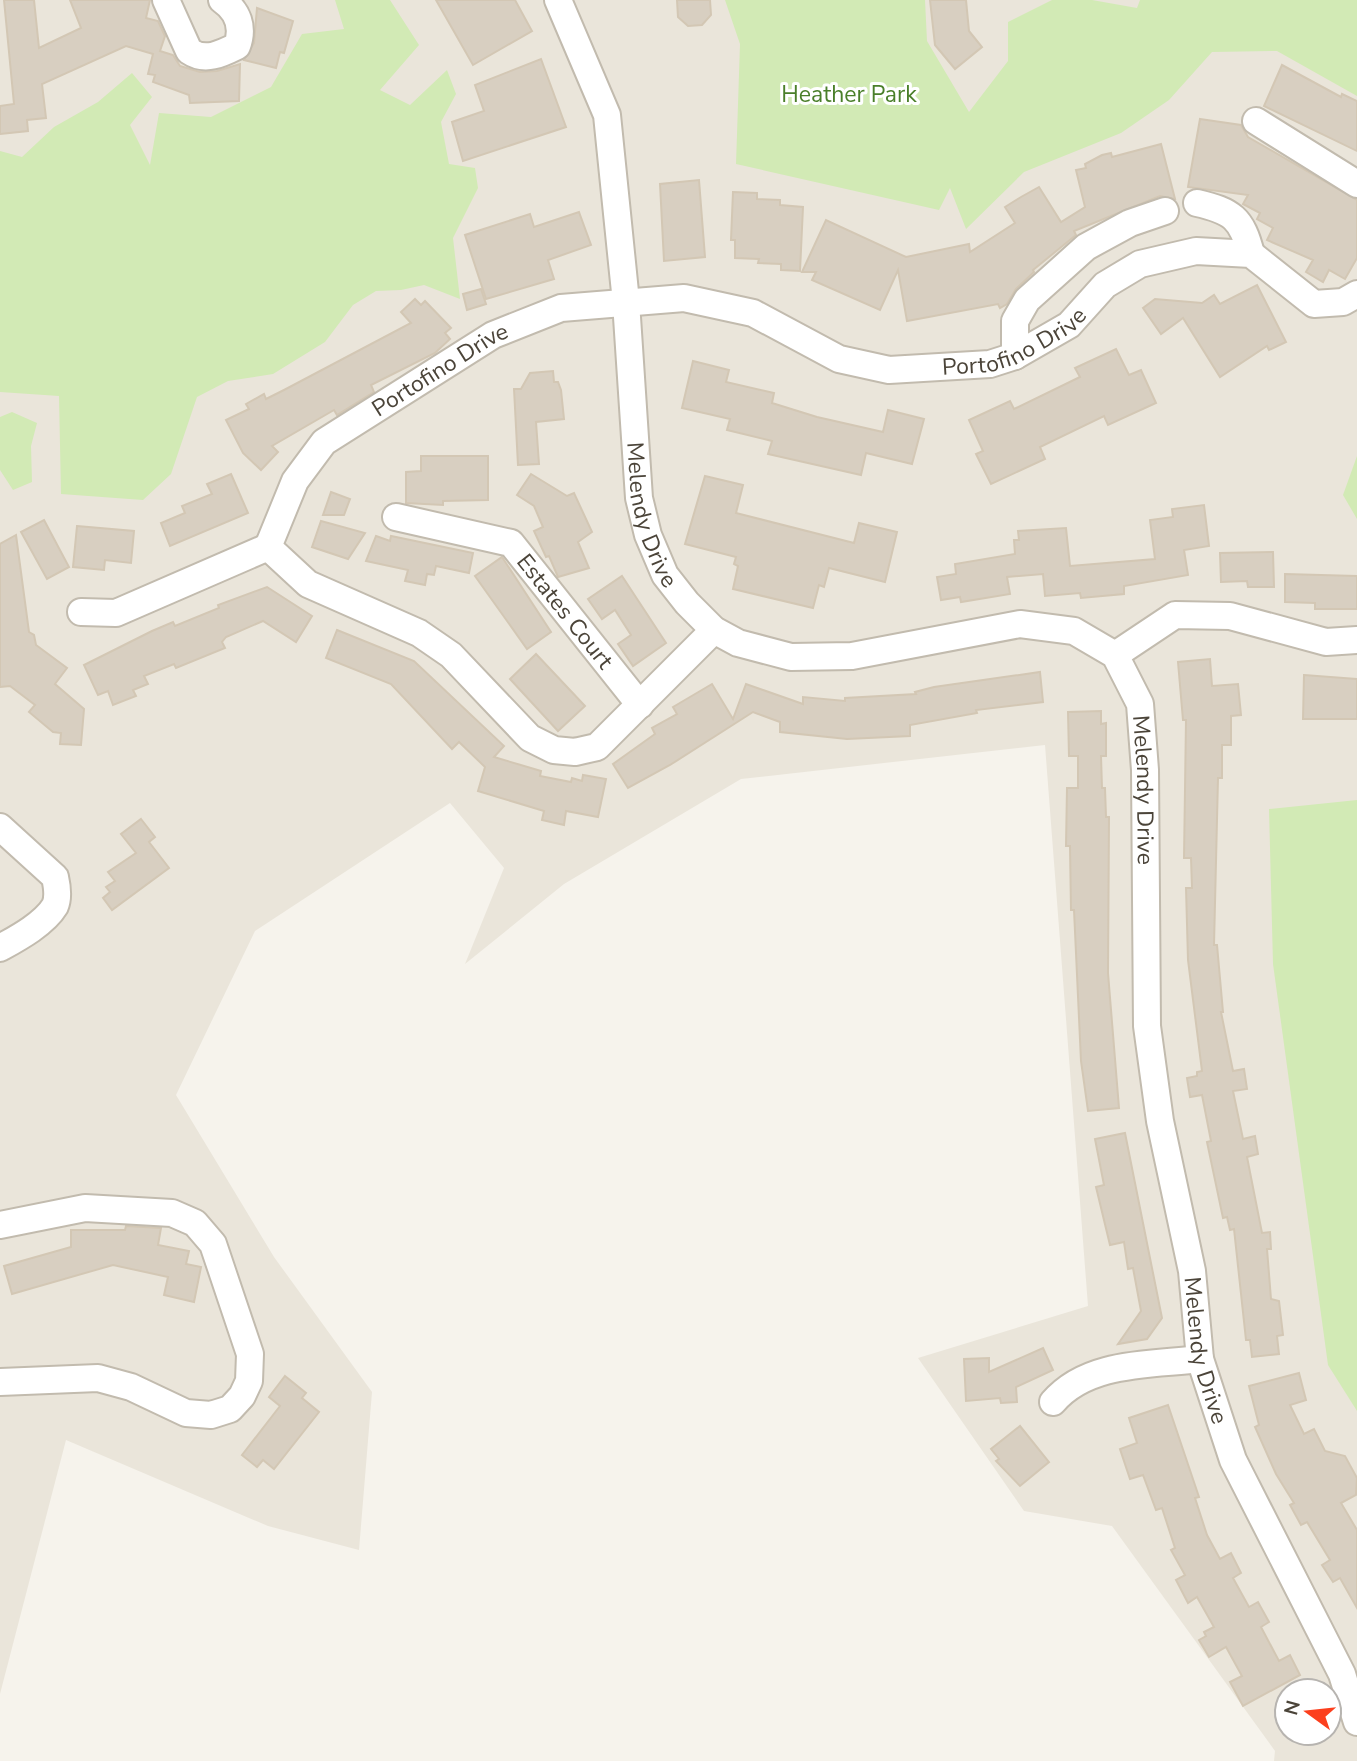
<svg xmlns="http://www.w3.org/2000/svg" width="1357" height="1761" font-family="'Nunito Sans',sans-serif">
  <style>
    .residential { fill: #eae5da; fill-rule: evenodd }
    .green { fill: #d2eab5 }
    .building { fill: #d8cfc1; stroke: #d3c7b4; stroke-width: 2 }
    .lines { fill: none; stroke-linecap: round; stroke-linejoin: round }
    .minor-casing { stroke: #c2bbae; stroke-width: 30 }
    .minor { stroke: #fff; stroke-width: 26 }
    .labels { text-anchor: middle; stroke-width: 6; stroke-linejoin: round; paint-order: stroke }
    .park-label { font-size: 23px; fill: #4a7f2a; stroke: #fff }
    .street-label { font-size: 23px; fill: #4b4439; stroke: #fff }
  </style>
  <rect width="100%" height="100%" fill="#f6f3ec"/>
  <path class="residential" d="M0,0h1357v1761h-83l1,-10 -163,-225 -88,-15 -106,-153 170,-52 -43,-561 -304,34 -177,105 -99,80 39,-96 -54,-65 -195,128 -79,164 98,162 98,135 -13,158 -91,-24 -202,-86 -66,254zM1287,1691h42v42h-42z"/>
  <g class="green">
    <polygon points="335,0 390,0 419,45 380,90 410,105 447,70 456,94 441,122 449,164 475,168 478,188 453,238 460,299 424,285 401,290 376,291 353,305 325,342 273,374 228,381 197,397 171,474 143,500 61,494 59,396 0,392 0,151 22,157 54,127 98,102 132,73 152,97 130,125 150,165 159,113 211,117 271,87 302,34 344,29"/>
    <polygon points="725,0 925,0 927,41 969,112 1008,61 1008,22 1052,0 1092,0 1137,8 1140,0 1357,0 1357,96 1277,51 1212,52 1169,100 1121,133 1024,172 966,229 950,188 939,210 736,164 740,44"/>
    <polygon points="12,412 37,423 31,446 32,482 13,490 0,470 0,417"/>
    <polygon points="1357,456 1357,519 1343,495"/>
    <polygon points="1357,800 1357,1411 1328,1365 1273,964 1269,809"/>
  </g>
  <g class="building">
    <polygon points="4,0 34,0 39,48 81,28 70,0 150,0 146,18 158,21 165,36 160,51 173,55 180,66 200,72 217,71 240,64 239,101 190,103 189,95 153,82 155,75 148,74 153,54 126,46 42,84 46,118 27,120 28,131 0,134 0,106 14,104"/>
    <polygon points="436,0 515,0 532,31 473,65"/>
    <polygon points="677,0 710,0 711,15 702,25 688,26 678,17"/>
    <polygon points="930,0 966,0 969,31 982,47 955,69 935,45"/>
    <polygon points="257,8 293,21 284,53 280,52 276,68 244,60 254,43"/>
    <polygon points="541,59 566,127 463,161 452,122 484,111 475,85"/>
    <polygon points="1282,65 1341,97 1342,94 1357,101 1357,151 1264,106"/>
    <polygon points="1200,119 1241,125 1248,137 1357,200 1357,258 1345,279 1329,270 1323,282 1306,272 1313,260 1267,240 1273,228 1257,219 1260,213 1243,204 1248,195 1188,187"/>
    <polygon points="1161,144 1175,199 1160,196 1074,231 1076,235 1033,270 1034,272 1016,289 1007,304 1000,308 998,304 907,321 898,270 880,310 812,280 816,272 802,272 826,220 906,257 969,244 970,252 1015,223 1005,207 1021,197 1039,187 1061,222 1085,207 1076,170 1086,168 1085,164 1102,155 1111,153 1112,157"/>
    <polygon points="699,180 705,257 664,261 660,184"/>
    <polygon points="733,192 757,193 757,199 780,200 780,205 803,207 800,271 781,270 781,264 758,263 759,259 735,258 735,240 731,240"/>
    <polygon points="579,212 591,245 548,260 554,279 486,299 465,235 530,214 534,227"/>
    <polygon points="1257,285 1286,342 1269,350 1267,346 1220,377 1183,318 1161,334 1143,308 1155,299 1202,303 1214,295 1220,304"/>
    <polygon points="481,289 486,304 467,310 463,294"/>
    <polygon points="415,299 421,305 425,301 451,328 445,333 450,339 435,353 371,385 374,392 337,415 334,410 272,446 278,452 261,470 243,453 226,420 249,409 246,404 264,394 266,399 284,390 411,323 401,312"/>
    <polygon points="1116,349 1129,375 1141,370 1156,403 1108,425 1104,416 1040,447 1045,459 991,484 976,454 983,451 969,420 1010,401 1014,409 1080,377 1075,368"/>
    <polygon points="693,361 729,370 726,382 774,393 772,403 817,417 883,432 888,410 924,419 912,464 866,453 861,475 768,454 772,441 727,430 730,419 682,408"/>
    <polygon points="553,371 554,382 558,382 561,390 564,419 536,422 539,464 518,465 514,389 521,389 530,373"/>
    <polygon points="421,456 488,456 488,500 443,501 443,505 406,503 406,472 421,471"/>
    <polygon points="231,474 248,513 170,546 161,523 185,513 182,506 212,494 207,484"/>
    <polygon points="531,474 567,496 574,493 592,532 578,542 589,568 558,577 549,556 546,557 534,531 543,527 534,506 517,495"/>
    <polygon points="705,476 743,485 736,513 854,543 859,523 897,532 885,582 829,568 824,587 819,585 813,608 733,589 738,566 734,564 736,557 685,544"/>
    <polygon points="331,492 350,499 344,515 323,515"/>
    <polygon points="1204,505 1209,546 1184,550 1188,575 1124,586 1124,594 1081,598 1080,593 1045,596 1043,574 1007,577 1010,594 961,602 960,597 941,600 937,577 956,574 955,564 1015,554 1014,540 1019,540 1018,531 1066,528 1070,566 1155,559 1150,520 1173,517 1172,509"/>
    <polygon points="44,520 69,567 47,579 21,532"/>
    <polygon points="321,521 365,533 348,559 312,547"/>
    <polygon points="77,526 134,531 131,563 105,560 104,570 73,567"/>
    <polygon points="16,535 29,632 34,635 36,645 67,668 55,684 84,709 81,745 60,744 61,733 53,732 29,712 35,705 10,686 0,687 0,544"/>
    <polygon points="376,536 390,541 391,536 473,553 469,573 436,566 434,575 427,574 425,585 405,581 408,570 366,561"/>
    <polygon points="1273,552 1274,587 1248,587 1247,581 1221,582 1220,553"/>
    <polygon points="502,557 551,632 527,649 475,576"/>
    <polygon points="1285,574 1357,576 1357,609 1315,609 1315,603 1285,602"/>
    <polygon points="622,576 666,643 633,666 618,644 631,635 615,610 602,619 588,599"/>
    <polygon points="267,587 312,616 296,642 263,621 226,637 222,642 225,648 176,668 174,664 144,676 148,684 133,690 136,696 113,705 108,691 98,695 84,665 152,631 173,622 175,626 219,608 218,605"/>
    <polygon points="337,630 414,661 504,746 494,757 541,771 540,776 571,782 572,778 582,781 583,775 606,779 598,817 566,811 564,825 542,820 544,811 478,791 485,767 459,742 452,749 391,684 326,658"/>
    <polygon points="536,654 585,706 558,731 510,679"/>
    <polygon points="1210,659 1212,686 1238,684 1241,715 1231,716 1231,745 1222,745 1222,778 1218,778 1214,945 1217,945 1223,1012 1221,1012 1233,1071 1244,1069 1247,1089 1233,1091 1243,1139 1255,1136 1258,1154 1247,1157 1262,1233 1270,1232 1271,1249 1267,1249 1271,1299 1279,1301 1283,1335 1277,1336 1279,1354 1252,1357 1250,1340 1246,1340 1234,1229 1230,1230 1227,1217 1223,1218 1207,1142 1211,1141 1202,1095 1190,1097 1187,1078 1197,1076 1197,1072 1202,1071 1188,960 1186,888 1192,888 1191,858 1184,858 1186,720 1183,720 1178,662"/>
    <polygon points="1040,672 1043,702 976,710 977,713 910,725 910,736 847,739 780,732 780,722 753,712 670,765 628,788 613,764 655,734 652,728 677,714 673,707 712,684 733,719 746,684 803,704 803,697 845,701 845,698 916,694 915,692 934,687"/>
    <polygon points="1304,675 1357,679 1357,719 1303,719"/>
    <polygon points="1101,711 1101,724 1106,723 1106,756 1101,756 1102,788 1105,788 1106,817 1109,817 1108,973 1119,1108 1088,1111 1081,1061 1074,910 1071,910 1070,846 1066,846 1067,788 1078,788 1078,756 1069,756 1068,712"/>
    <polygon points="141,819 155,837 149,842 169,868 112,910 103,898 110,892 106,887 115,881 108,872 136,853 121,834"/>
    <polygon points="1125,1133 1162,1318 1147,1339 1118,1344 1141,1311 1133,1268 1128,1269 1124,1242 1110,1245 1096,1187 1104,1185 1095,1139"/>
    <polygon points="126,1226 161,1228 158,1245 189,1251 186,1264 201,1267 194,1302 164,1295 168,1277 113,1265 12,1294 4,1266 71,1247 71,1230 125,1230"/>
    <polygon points="1043,1348 1053,1370 1016,1387 1017,1402 1001,1403 1000,1398 966,1401 964,1359 989,1358 989,1372"/>
    <polygon points="1299,1373 1306,1400 1290,1405 1304,1434 1314,1429 1325,1451 1345,1456 1357,1478 1356,1495 1341,1503 1357,1530 1357,1608 1340,1578 1333,1582 1322,1565 1330,1560 1307,1522 1301,1525 1290,1505 1294,1503 1276,1474 1255,1427 1259,1425 1249,1386"/>
    <polygon points="285,1376 306,1393 302,1398 319,1412 274,1469 263,1460 257,1467 242,1455 280,1406 269,1397"/>
    <polygon points="1168,1405 1199,1497 1195,1498 1207,1535 1220,1559 1231,1553 1241,1573 1233,1578 1249,1607 1258,1602 1269,1622 1261,1627 1279,1661 1290,1655 1300,1675 1243,1706 1230,1682 1242,1676 1226,1647 1209,1657 1199,1640 1206,1636 1204,1632 1214,1627 1197,1597 1188,1603 1176,1580 1185,1575 1171,1550 1175,1548 1162,1508 1156,1510 1143,1475 1130,1479 1120,1449 1137,1443 1129,1418"/>
    <polygon points="1020,1426 1049,1462 1020,1486 996,1461 999,1459 991,1449"/>
  </g>
  <g class="lines">
    <g class="minor-casing">
      <g id="minor">
        <path d="M166,0l23,51c16,11 32,3 48,-5 7,-19 1,-35 -15,-46"/>
        <path id="s1" d="M558,0l49,115 19,187 13,196 9,37 17,40 22,28 27,27 24,13 53,14 61,-1 168,-32 54,7 41,24 25,49 5,66 2,256 13,95 32,150 8,88 33,101 109,214 15,48"/>
        <polyline points="1256,121 1357,184"/>
        <path d="M1197,203c35,8 45,15 54,51"/>
        <polyline points="1015,356 1015,321 1027,300 1086,247 1130,223 1165,211"/>
        <path id="s2" d="M396,517l115,26 129,162"/>
        <polyline points="81,612 116,613 268,547"/>
        <path id="s3" d="M714,630l-117,117 -22,5 -21,-2 -24,-12 -79,-83 -32,-22 -111,-49 -40,-37 27,-66 29,-39 169,-107 68,-27 123,-10 69,15 86,46 50,11 101,-6 25,-8 54,-31 36,-40 35,-21 56,-13 55,3 63,50 29,-2 14,-8"/>
        <polyline points="1115,655 1175,615 1230,616 1326,642 1357,640"/>
        <path d="M0,827l55,50c2,9 4,20 0,29 -11,18 -37,32 -55,42"/>
        <polyline points="0,1225 85,1208 172,1213 195,1223 213,1244 250,1354 249,1381 242,1396 230,1409 211,1415 186,1413 131,1387 98,1378 0,1382"/>
        <path d="M1053,1402c35,-41 98,-37 147,-43"/>
      </g>
    </g>
    <use href="#minor" class="minor"/>
  </g>
  <g class="labels">
    <g class="park-label">
      <text x="849" y="102">Heather Park</text>
    </g>
    <g class="street-label">
      <text dy="8" stroke="none"><textPath href="#s3" startOffset="1432">Portofino Drive</textPath></text>
      <text dy="8" stroke="none"><textPath href="#s3" startOffset="822">Portofino Drive</textPath></text>
      <text dy="8" stroke="none"><textPath href="#s1" startOffset="528">Melendy Drive</textPath></text>
      <text dy="8" stroke="none"><textPath href="#s2" startOffset="205">Estates Court</textPath></text>
      <text dy="8" stroke="none"><textPath href="#s1" startOffset="1222">Melendy Drive</textPath></text>
      <text dy="8" stroke="none"><textPath href="#s1" startOffset="1788">Melendy Drive</textPath></text>
    </g>
  </g>
  <g transform="translate(1308 1712) rotate(285)"><circle r="33" fill="#ffffff" stroke="#b7b4b0" stroke-width="2"/>
  <path d="M0-5L12 26L0 18L-12 26Z" fill="#fc3f1d"/>
  <text y="-10" font-size="19" font-weight="bold" text-anchor="middle" fill="#4b4439">N</text>
  </g>
</svg>
